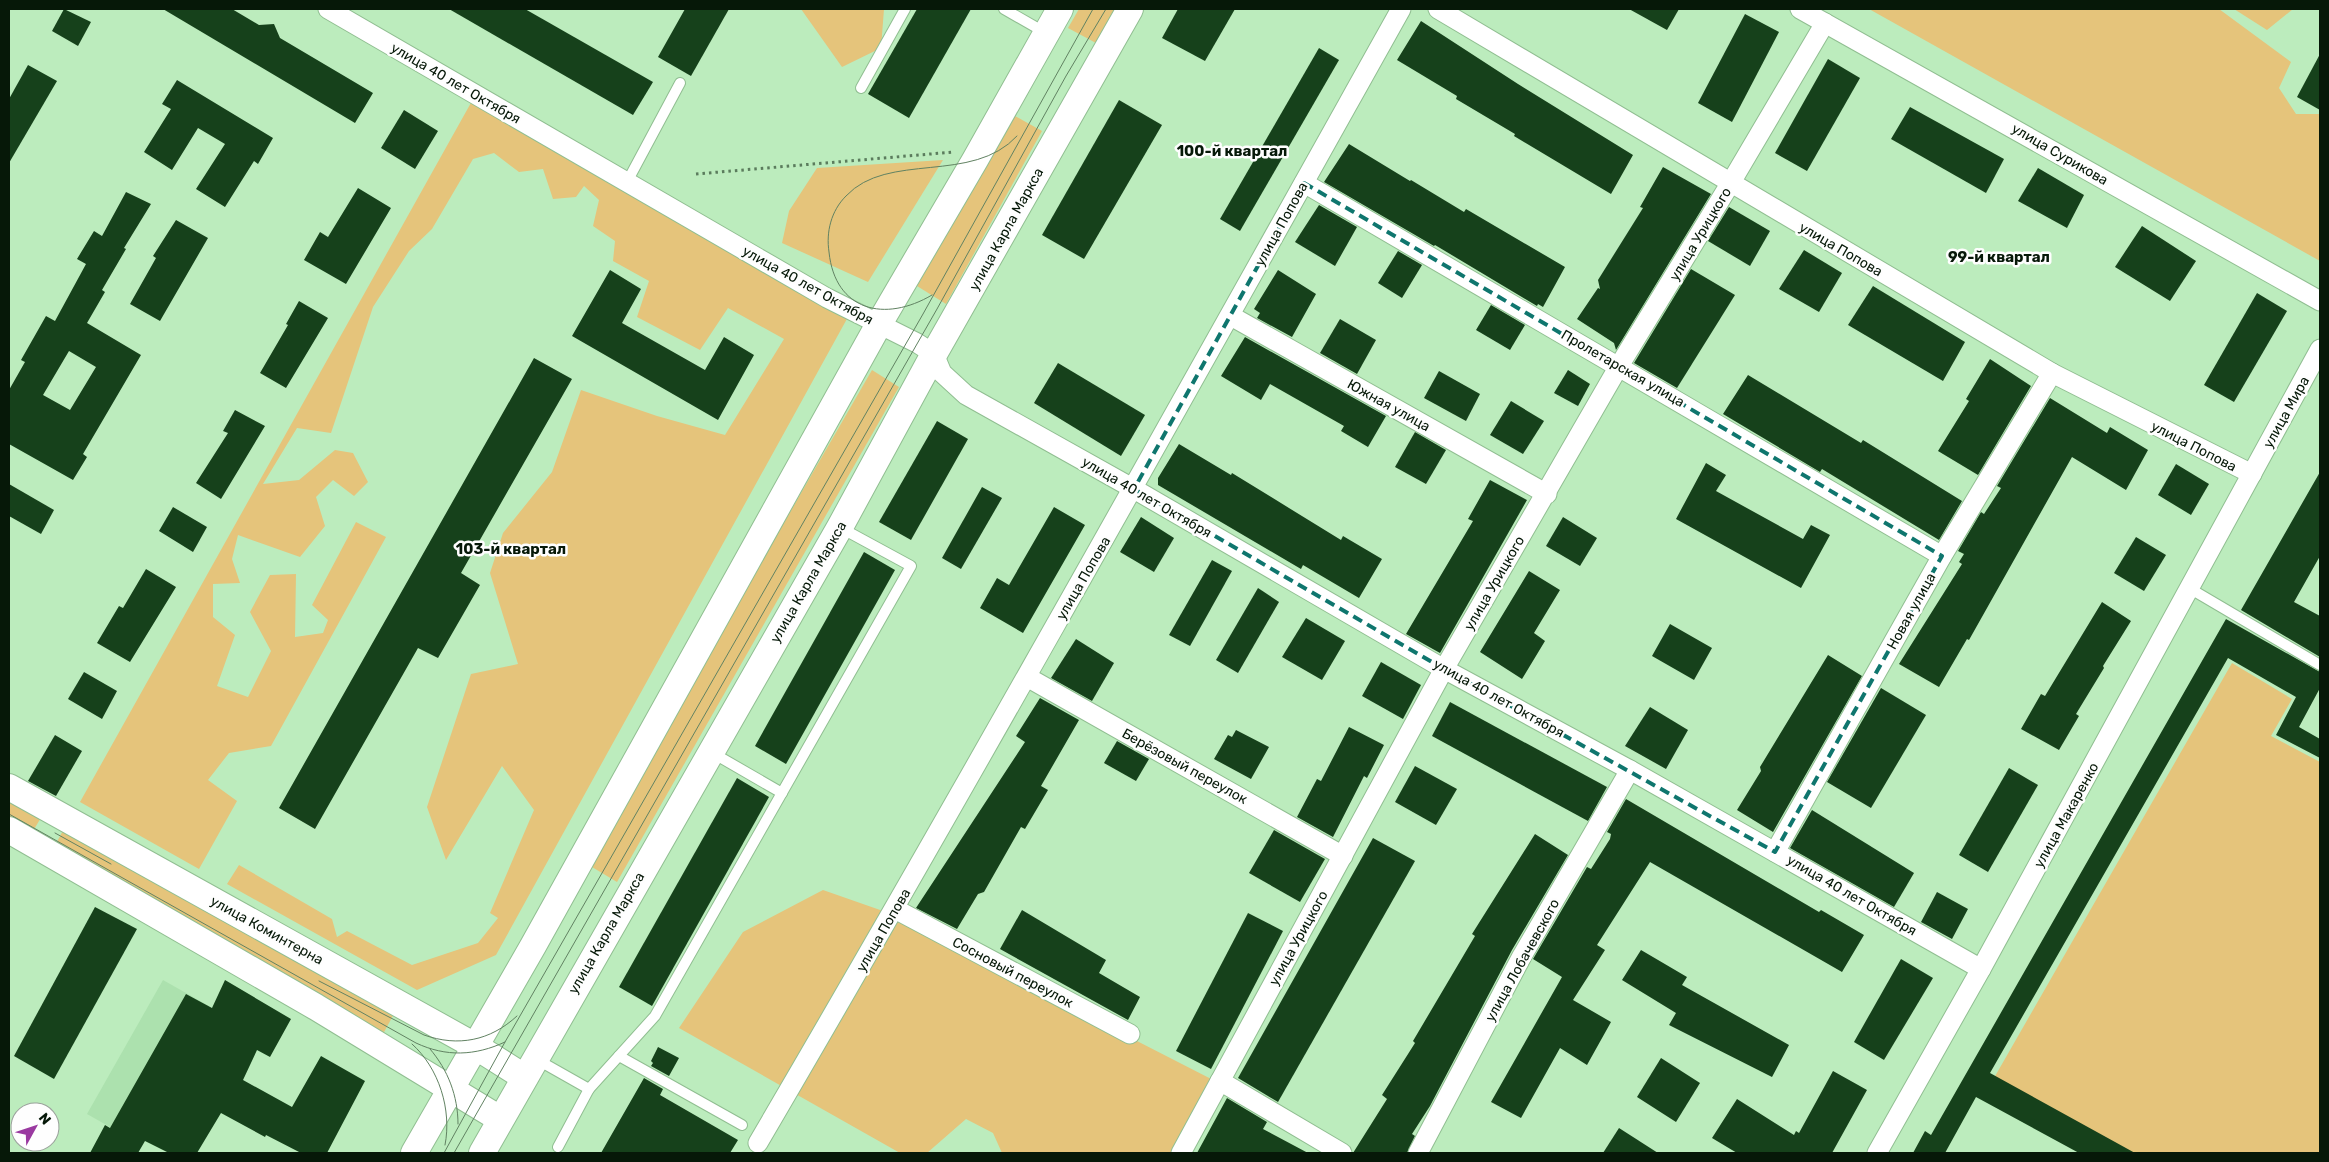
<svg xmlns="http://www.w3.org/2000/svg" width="2329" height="1162" font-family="Rubik,sans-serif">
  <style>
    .built { fill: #ace1ae }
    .green { fill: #e5c47b }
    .building { fill: #16411b; fill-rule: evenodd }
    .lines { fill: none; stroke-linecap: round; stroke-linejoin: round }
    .lane-casing { stroke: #90be91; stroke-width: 12 }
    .street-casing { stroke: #90be91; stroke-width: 21 }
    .secondary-casing { stroke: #90be91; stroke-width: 28 }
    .path { stroke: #5b7c5d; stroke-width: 3; stroke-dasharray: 2.5 4; stroke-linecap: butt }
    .lane { stroke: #fff; stroke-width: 10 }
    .street { stroke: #fff; stroke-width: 19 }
    .secondary { stroke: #fff; stroke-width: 26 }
    .tram { stroke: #618262; stroke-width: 1 }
    .marked { fill: none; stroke: #0f766e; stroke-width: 4; stroke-dasharray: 10 6; stroke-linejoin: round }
    .labels { text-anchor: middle; stroke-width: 5; stroke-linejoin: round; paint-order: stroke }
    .street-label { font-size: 14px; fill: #061808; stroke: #fefefe }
    .neighbourhood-label { font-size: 15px; font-weight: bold; fill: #061808; stroke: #fefefe }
  </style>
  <rect width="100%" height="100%" fill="#bcecbd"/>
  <polygon class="built" points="163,980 209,1006 133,1140 87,1114"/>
  <g class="green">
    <polygon points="801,9 884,9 881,48 842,67"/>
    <polygon points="1079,9 1116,9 1096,43 1068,28"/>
    <polygon points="1869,9 2219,9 2291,62 2279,88 2296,114 2320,114 2320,261"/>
    <polygon points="2234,9 2293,9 2267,30"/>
    <polygon points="472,101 848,317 496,955 417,990 227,884 239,865 332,919 337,937 347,931 412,965 478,943 498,918 490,913 534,810 502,766 446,860 427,807 471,674 518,664 490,573 503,533 552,472 581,390 657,416 725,435 784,339 728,308 700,350 637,317 649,281 613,261 615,241 593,226 599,200 584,186 576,197 553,199 543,169 519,172 494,153 473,159 432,229 409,251 373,307 331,433 297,428 263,484 299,480 335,450 353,453 368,482 354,496 333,480 316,497 325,526 300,557 238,535 232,559 240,583 213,584 213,617 235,635 217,686 248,697 271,651 250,612 270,575 296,574 295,637 323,633 328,620 312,605 356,522 386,537 271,746 229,753 208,780 237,801 199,869 80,802"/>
    <polygon points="1015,116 1042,131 946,304 917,286"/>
    <polygon points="943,160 868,282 782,243 789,211 817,168"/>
    <polygon points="872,370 899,387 617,882 587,864"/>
    <polygon points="2232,663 2292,699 2271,736 2320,762 2320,1153 2128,1153 1994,1078"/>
    <polygon points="9,797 42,816 30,836 9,824"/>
    <polygon points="65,827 395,1012 383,1034 53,849"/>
    <polygon points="823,890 883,911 1219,1083 1171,1153 1002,1153 993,1133 966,1119 927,1153 900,1153 679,1028 743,932"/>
  </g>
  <g class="building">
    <polygon points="64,9 91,22 78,46 52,31"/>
    <polygon points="163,9 232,9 259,25 274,24 280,38 373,93 355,123"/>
    <polygon points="449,9 525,9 653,82 633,115"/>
    <polygon points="685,9 729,9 691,76 658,57"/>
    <polygon points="917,9 971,9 909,118 868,94"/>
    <polygon points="1178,9 1235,9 1205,61 1162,38"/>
    <polygon points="1629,9 1679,9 1667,30"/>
    <polygon points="1745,14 1779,32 1732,122 1698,103"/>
    <polygon points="1421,21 1518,84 1633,155 1611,194 1514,136 1515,134 1456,99 1457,96 1397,60"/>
    <polygon points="1319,48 1339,60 1240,231 1220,219"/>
    <polygon points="2320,54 2320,110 2297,97"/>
    <polygon points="1828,59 1860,78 1807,171 1775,153"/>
    <polygon points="28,65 57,81 9,163 9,99"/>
    <polygon points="177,80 273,138 258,164 254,161 225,207 196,189 225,144 198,128 172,170 144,152 171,109 162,104"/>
    <polygon points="1119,100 1162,125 1084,259 1042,235"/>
    <polygon points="1910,107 2004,159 1986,193 1891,139"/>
    <polygon points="404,110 438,131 415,169 381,148"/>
    <polygon points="1349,144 1410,181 1411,180 1464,212 1466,209 1565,267 1543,307 1538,304 1537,306 1435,245 1434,246 1324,182"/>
    <polygon points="1663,167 1711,194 1616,350 1614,343 1577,319 1598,288 1600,289 1598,280 1643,208 1640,207"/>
    <polygon points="2038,168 2084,195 2067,228 2018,201"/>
    <polygon points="358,188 391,208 346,284 304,260 320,232 328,237"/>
    <path d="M126,192l25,12 -27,44 2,1 -24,41 3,2 -18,31 54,32 -58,99 4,3 -14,23 -64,-36v-54l16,-28 -4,-2 25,-44 9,5 31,-57 -9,-5 17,-28 8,5zM69,351l27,16 -26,43 -27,-15z"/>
    <polygon points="1319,205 1357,227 1335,266 1295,242"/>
    <polygon points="1729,207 1770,231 1750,266 1708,241"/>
    <polygon points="176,220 208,238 160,321 130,304 156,258 153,256"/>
    <polygon points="2142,226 2196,261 2170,301 2115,267"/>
    <polygon points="1804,250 1842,273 1819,312 1779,289"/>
    <polygon points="1398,251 1422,265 1402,298 1378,283"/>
    <polygon points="1691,269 1735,295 1677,388 1634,363"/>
    <polygon points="610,270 641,289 622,323 705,370 724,337 754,355 718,420 572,336"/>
    <polygon points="1278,270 1316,294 1292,337 1257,318 1260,313 1254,309"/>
    <polygon points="1873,286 1965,342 1943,381 1848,325"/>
    <polygon points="2257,293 2287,311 2234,402 2204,385"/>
    <polygon points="299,301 328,318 286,388 260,373 288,325 286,324"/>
    <polygon points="1491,305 1525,325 1510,350 1476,330"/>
    <polygon points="1340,319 1376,340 1357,374 1320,353"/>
    <polygon points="1245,337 1386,416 1368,447 1341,431 1344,426 1270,384 1261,400 1221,376"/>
    <polygon points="534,358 572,379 461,573 480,585 438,658 418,648 315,829 279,808"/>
    <polygon points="1990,359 2031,386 1978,475 1938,451 1969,401 1966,399"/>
    <polygon points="1058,363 1145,415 1121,456 1034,403"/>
    <polygon points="1568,370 1590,384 1578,406 1554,393"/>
    <polygon points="1439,371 1480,394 1466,421 1424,398"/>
    <polygon points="1748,375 1861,443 1863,440 1962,501 1939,540 1822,469 1820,472 1723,414"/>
    <polygon points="2050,398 2107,433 2110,427 2148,450 2126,490 2072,457 1969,640 1967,639 1939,687 1899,664 1962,564 1959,562 1964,554 1958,551 1981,512 1984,514 2001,488 1997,486"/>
    <polygon points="1511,401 1544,421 1523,454 1490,435"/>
    <polygon points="235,410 265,426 221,499 196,483 228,433 223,431"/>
    <polygon points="937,421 968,439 911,540 879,522"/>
    <polygon points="1415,432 1446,450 1426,484 1395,467"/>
    <polygon points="1179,444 1231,475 1232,473 1341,540 1343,536 1382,559 1359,598 1303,565 1301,569 1158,485 1158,478"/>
    <polygon points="1706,463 1726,475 1716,491 1803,539 1811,525 1830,535 1801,588 1676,519"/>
    <polygon points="2176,464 2209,484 2191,515 2158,495"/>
    <polygon points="2320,472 2320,556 2294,602 2320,616 2320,657 2241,610"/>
    <polygon points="1490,480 1527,500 1440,653 1406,634 1473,521 1468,519"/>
    <polygon points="9,484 54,510 41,534 9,516"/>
    <polygon points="982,487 1002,498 961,569 942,558"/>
    <polygon points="173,507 207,527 193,552 159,531"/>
    <polygon points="1054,507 1085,525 1023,633 980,608 997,578 1009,585"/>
    <polygon points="1141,517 1174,538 1154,572 1120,552"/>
    <polygon points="1563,517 1597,538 1580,566 1546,546"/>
    <polygon points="2136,537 2166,555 2144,591 2114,573"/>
    <polygon points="864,552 895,570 786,764 755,746"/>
    <polygon points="1212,560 1232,571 1190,646 1169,635"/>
    <polygon points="146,569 176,587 130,662 97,643 119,606 123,608"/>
    <polygon points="1529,571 1560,590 1534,633 1545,641 1522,679 1480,652"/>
    <polygon points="1258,588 1279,602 1238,673 1216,660"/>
    <polygon points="2102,602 2131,621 2103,666 2104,668 2076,714 2079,716 2059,750 2021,729 2041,694 2045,696"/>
    <polygon points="1306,618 1345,641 1322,680 1282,657"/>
    <polygon points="2226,619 2320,672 2320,688 2299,727 2320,739 2320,758 2276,735 2296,697 2228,658 1990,1073 2135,1153 2079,1153 1976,1097 1945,1153 1913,1153 1925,1131 1931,1135"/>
    <polygon points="1670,624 1712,648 1694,680 1652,656"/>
    <polygon points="1076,639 1114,663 1092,701 1051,678"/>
    <polygon points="1828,655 1862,676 1773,832 1737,810 1761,771 1760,767"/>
    <polygon points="1381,662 1421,685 1403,719 1362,696"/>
    <polygon points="84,672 117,691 102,719 68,699"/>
    <polygon points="1881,688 1926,715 1871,808 1827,782"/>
    <polygon points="1040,698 1079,720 1041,786 1048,790 1025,829 1021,827 984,892 978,894 957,929 916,908 1025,742 1016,736"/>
    <polygon points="1450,702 1607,787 1588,821 1432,736"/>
    <polygon points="1650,707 1688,730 1666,769 1625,746"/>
    <polygon points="1349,727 1384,745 1367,778 1364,776 1333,837 1297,817 1317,779 1321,781"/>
    <polygon points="1236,730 1269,747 1251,779 1214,759 1228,735 1232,737"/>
    <polygon points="55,735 82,751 56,796 28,781"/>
    <polygon points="1117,741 1149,759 1136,781 1104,763"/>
    <polygon points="1415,766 1457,789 1436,825 1395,802"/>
    <polygon points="2009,768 2038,785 1988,872 1959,855"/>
    <polygon points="737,778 769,797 652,1006 619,987"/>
    <polygon points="1626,799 1819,912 1821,910 1864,935 1842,972 1650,862 1597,945 1605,950 1573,1000 1611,1022 1587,1065 1560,1048 1521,1118 1491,1102 1562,977 1533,959 1587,867 1591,869 1610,839 1611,834 1607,832"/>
    <polygon points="1812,810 1914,873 1894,907 1790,848"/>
    <polygon points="1274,830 1325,859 1300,902 1249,873"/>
    <polygon points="1535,834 1568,855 1512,950 1430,1106 1412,1134 1415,1136 1407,1153 1353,1153 1387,1099 1382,1095 1415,1043 1413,1041 1475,936 1472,934"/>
    <polygon points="1373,838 1415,861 1278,1102 1238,1078"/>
    <polygon points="1937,892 1968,909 1952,939 1921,922"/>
    <polygon points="95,907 137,929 54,1079 14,1056"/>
    <polygon points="1022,910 1106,960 1099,973 1140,997 1128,1020 1000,949"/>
    <polygon points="1248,913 1283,931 1211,1069 1176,1051"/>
    <polygon points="1641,950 1687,977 1682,985 1789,1045 1772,1077 1669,1025 1676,1013 1622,980"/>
    <polygon points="1901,959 1933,978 1884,1060 1854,1042"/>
    <polygon points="225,980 291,1019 270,1057 257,1050 243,1080 292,1107 321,1056 365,1081 327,1153 301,1153 266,1135 265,1137 221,1113 197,1153 169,1153 145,1141 138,1153 90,1153 105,1125 110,1128 186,994 212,1008"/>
    <polygon points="658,1047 679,1058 669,1076 651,1066 653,1063 651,1061"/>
    <polygon points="1661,1058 1700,1083 1676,1122 1637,1097"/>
    <polygon points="1833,1071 1867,1090 1832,1153 1737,1153 1712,1138 1737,1099 1794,1135 1796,1131 1799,1133"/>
    <polygon points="644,1078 663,1089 660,1095 738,1140 730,1153 601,1153"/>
    <polygon points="1227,1098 1267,1122 1263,1129 1308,1153 1197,1153"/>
    <polygon points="1619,1128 1658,1153 1603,1153"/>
  </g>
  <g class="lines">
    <g class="lane-casing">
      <g id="lane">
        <polyline points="1004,9 1046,33"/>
        <polyline points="861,88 905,9"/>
        <polyline points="627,182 680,83"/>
        <polyline points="2189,588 2320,665"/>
        <polyline points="711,752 782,793"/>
        <polyline points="619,1056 742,1125"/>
        <polyline points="536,1059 589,1089"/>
        <polyline points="558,1147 589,1089 655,1016 911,566 841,528"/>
      </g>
    </g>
    <g class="street-casing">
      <g id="street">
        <polyline points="328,9 827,298 917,343 934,354 942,373 966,395 1134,489 1444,669 1630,770 1981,969"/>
        <polyline points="1438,9 2052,373 2252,474"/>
        <polyline points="1800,9 2320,301"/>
        <polyline points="1304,183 1942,556"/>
        <polyline points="1231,316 1547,494"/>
        <polyline points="1027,677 1343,856"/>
        <polyline points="1775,852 1942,556 2052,373"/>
        <polyline points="895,909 1130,1034"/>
        <polyline points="1220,1081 1342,1153"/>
        <path d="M758,1143c220,-376 431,-755 643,-1134"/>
        <polyline points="1181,1153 1444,669 1619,366 1730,184 1825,23"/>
        <polyline points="1418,1153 1522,956 1630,770"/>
        <polyline points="1877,1153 1981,969 2320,349"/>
      </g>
    </g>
    <g class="secondary-casing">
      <g id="secondary">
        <polyline points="9,787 475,1046 524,1077"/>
        <polyline points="9,830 316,1007 500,1119"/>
        <polyline points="414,1153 533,946 879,324 975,160 1060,9"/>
        <polyline points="482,1153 840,527 934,354 1130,9"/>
      </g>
    </g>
    <polyline class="path" points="696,174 954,152"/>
    <use href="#lane" class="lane"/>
    <use href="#street" class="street"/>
    <use href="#secondary" class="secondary"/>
    <g class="tram">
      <path d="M932,295c-47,28 -97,16 -103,-43 -3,-20 2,-41 17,-56 42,-45 126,-11 171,-60"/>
      <path d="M9,814l407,229c30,14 59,13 89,-1"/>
      <polyline points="55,833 111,864"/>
      <path d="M319,981l105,54c34,12 66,6 93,-19"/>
      <path d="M412,1044c27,24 40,66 33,101"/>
      <path d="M430,1049c18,21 28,47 28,75"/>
      <polyline points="444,1153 505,1042 923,314 1093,9"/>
      <polyline points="454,1153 937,309 1066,76 1106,9"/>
    </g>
  </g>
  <path class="marked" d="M1304,183l638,373 -167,296 -331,-183 -310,-180z"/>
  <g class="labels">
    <g class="street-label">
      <text transform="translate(456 83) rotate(30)" y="5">улица 40 лет Октября</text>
      <text transform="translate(2060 154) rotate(30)" y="5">улица Сурикова</text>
      <text transform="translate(1281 224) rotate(-61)" y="5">улица Попова</text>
      <text transform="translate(1006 229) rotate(-61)" y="5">улица Карла Маркса</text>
      <text transform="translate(1700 234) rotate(-59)" y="5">улица Урицкого</text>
      <text transform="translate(1841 249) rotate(30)" y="5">улица Попова</text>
      <text transform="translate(808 285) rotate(29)" y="5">улица 40 лет Октября</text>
      <text transform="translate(1623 368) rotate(30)" y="5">Пролетарская улица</text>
      <text transform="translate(1389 405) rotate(29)" y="5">Южная улица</text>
      <text transform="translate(2286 412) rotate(-61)" y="5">улица Мира</text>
      <text transform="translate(2194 446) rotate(27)" y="5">улица Попова</text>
      <text transform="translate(1147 497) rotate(30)" y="5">улица 40 лет Октября</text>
      <text transform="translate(1083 578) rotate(-60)" y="5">улица Попова</text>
      <text transform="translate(808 582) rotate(-60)" y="5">улица Карла Маркса</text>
      <text transform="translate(1494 583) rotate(-60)" y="5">улица Урицкого</text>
      <text transform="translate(1911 611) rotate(-61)" y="5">Новая улица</text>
      <text transform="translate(1499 698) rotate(29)" y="5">улица 40 лет Октября</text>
      <text transform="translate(1185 766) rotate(29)" y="5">Берёзовый переулок</text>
      <text transform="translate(2066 815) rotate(-61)" y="5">улица Макаренко</text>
      <text transform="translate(1852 895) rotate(30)" y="5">улица 40 лет Октября</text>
      <text transform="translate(267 930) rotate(29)" y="5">улица Коминтерна</text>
      <text transform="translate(883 930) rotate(-60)" y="5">улица Попова</text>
      <text transform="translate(606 933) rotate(-60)" y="5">улица Карла Маркса</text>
      <text transform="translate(1298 938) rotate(-61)" y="5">улица Урицкого</text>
      <text transform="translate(1522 960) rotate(-61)" y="5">улица Лобачевского</text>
      <text transform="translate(1013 972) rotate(28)" y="5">Сосновый переулок</text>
    </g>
    <g class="neighbourhood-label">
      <text x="1232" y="156">100-й квартал</text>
      <text x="1999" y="262">99-й квартал</text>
      <text x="511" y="554">103-й квартал</text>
    </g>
  </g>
  <rect width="2329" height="1162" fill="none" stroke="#061808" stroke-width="20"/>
  <g transform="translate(35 1127) rotate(50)"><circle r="24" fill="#fefefe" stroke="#9ba29c"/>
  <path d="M0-4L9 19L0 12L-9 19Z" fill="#9a39a0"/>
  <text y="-8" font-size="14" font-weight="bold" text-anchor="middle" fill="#061808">N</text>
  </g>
</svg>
